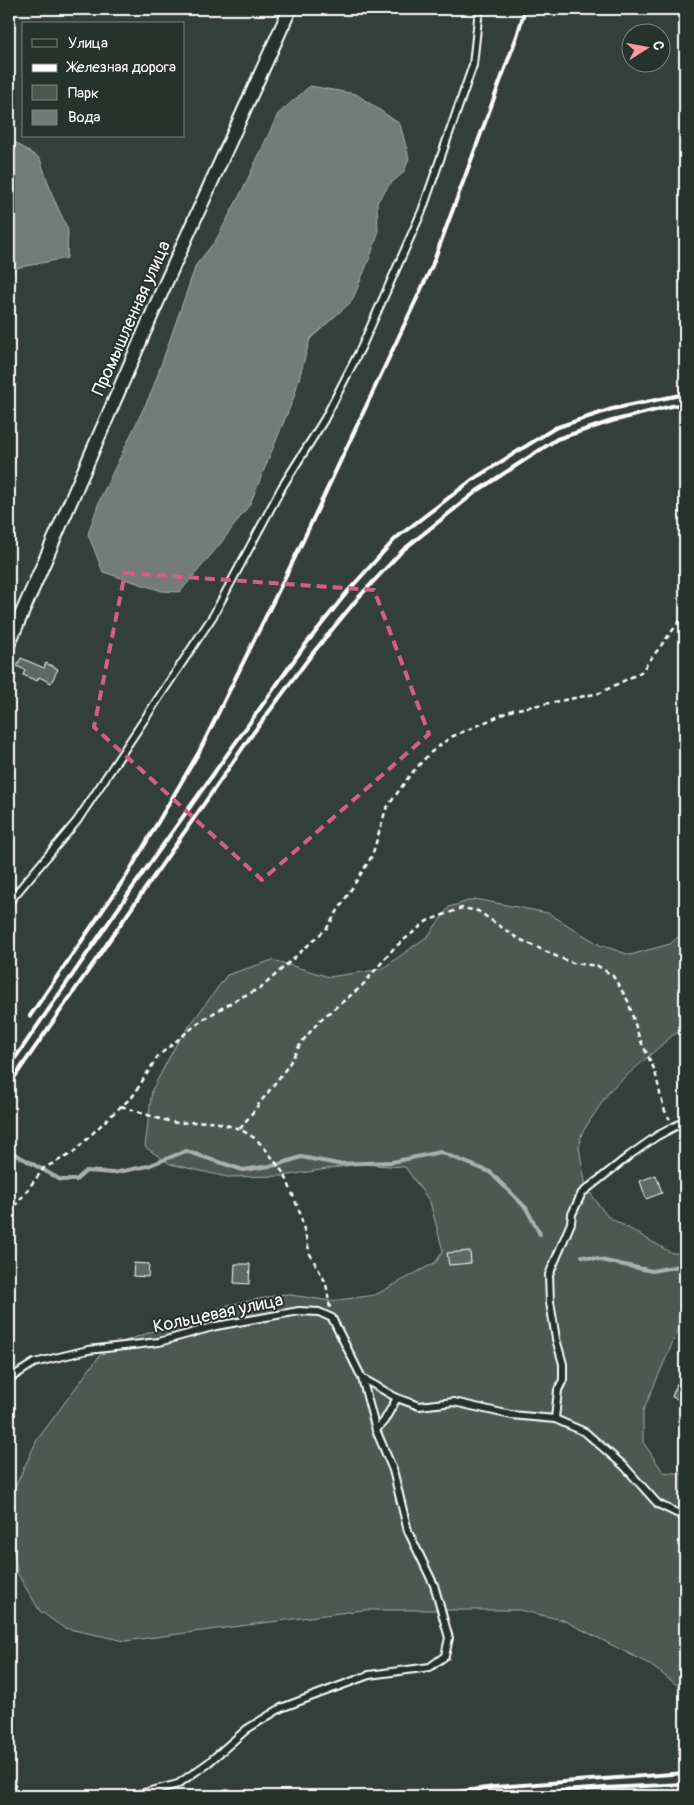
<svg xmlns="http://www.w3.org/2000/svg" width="694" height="1805" font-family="Pangolin,sans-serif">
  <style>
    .green { fill: #4d5853; stroke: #a6aca9 }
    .water { fill: #737b78; stroke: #abb0ae }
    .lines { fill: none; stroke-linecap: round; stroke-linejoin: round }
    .stream { stroke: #abb0ae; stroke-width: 4 }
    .building { fill: #5f6964; stroke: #fff }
    .lane-casing { stroke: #fff; stroke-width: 10 }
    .street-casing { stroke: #fff; stroke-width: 16 }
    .path { stroke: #fff; stroke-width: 2.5; stroke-dasharray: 5 4; stroke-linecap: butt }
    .lane { stroke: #26332d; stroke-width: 6 }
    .street { stroke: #26332d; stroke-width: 12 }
    .rail { stroke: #fff; stroke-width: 4 }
    .marked { fill: none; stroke: #d45d8c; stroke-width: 4; stroke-dasharray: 10 6; stroke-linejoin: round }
    .labels { text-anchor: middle; stroke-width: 4; stroke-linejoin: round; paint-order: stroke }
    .street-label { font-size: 18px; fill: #fff; stroke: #26332d }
  </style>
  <rect width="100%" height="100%" fill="#333f3a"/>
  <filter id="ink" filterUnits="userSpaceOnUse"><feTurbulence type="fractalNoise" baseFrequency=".02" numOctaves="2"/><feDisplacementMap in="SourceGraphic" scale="10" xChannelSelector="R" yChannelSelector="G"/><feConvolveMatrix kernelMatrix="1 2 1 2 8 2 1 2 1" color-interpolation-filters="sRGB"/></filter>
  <g filter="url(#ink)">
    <polygon class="green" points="475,899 548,913 600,945 630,955 670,944 685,931 685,1029 673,1035 610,1090 582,1133 579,1148 586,1187 607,1216 672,1253 685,1253 685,1319 679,1328 643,1411 643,1442 663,1472 685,1474 685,1691 649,1664 563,1620 519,1610 363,1610 125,1641 64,1628 40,1611 17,1573 9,1517 9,1500 37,1440 100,1355 125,1341 228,1305 284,1294 331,1301 375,1295 436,1262 443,1251 430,1202 405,1167 359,1164 282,1176 227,1177 170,1164 145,1147 152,1090 177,1043 227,975 273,960 329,977 382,969 428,936 449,907"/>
    <g class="water">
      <polygon points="310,86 356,94 400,124 409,158 404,172 390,184 377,202 378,234 370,257 352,301 310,339 294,397 250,504 221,543 180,592 162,591 103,572 88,534 100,499 152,391 196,265 216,240 243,189 278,114"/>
      <polygon points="9,138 40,159 53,197 68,230 67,258 16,268 9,283"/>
    </g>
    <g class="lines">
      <g class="stream">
        <polyline points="15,1154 61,1180 76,1180 86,1171 113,1173 148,1166 186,1151 243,1170 277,1165 301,1157 338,1164 392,1162 440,1152 490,1172 526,1208 540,1234"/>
        <polyline points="582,1256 652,1271 685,1265"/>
      </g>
    </g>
    <g class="building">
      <polygon points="21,658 44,668 46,663 58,669 51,683 39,677 37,681 23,675 25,670 17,666"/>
      <polygon points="656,1175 662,1193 646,1199 640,1181"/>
      <polygon points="470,1251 471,1263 449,1265 447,1253"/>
      <polygon points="134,1263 149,1264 148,1277 133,1276"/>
      <polygon points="235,1264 250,1264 249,1284 234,1283"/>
      <polygon points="677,1383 685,1386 685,1402 672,1397"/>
    </g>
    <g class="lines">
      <g class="lane-casing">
        <g id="lane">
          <polyline points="9,902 77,821 213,616 282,487 324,420 362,346 422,211 473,65 479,9"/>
          <polyline points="9,1379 34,1363 88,1350 159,1342 216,1326 299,1311 319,1312 332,1318 362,1378 397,1398 419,1406 454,1402 511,1415 555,1419 585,1432 624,1466 658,1504 685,1517"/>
          <polyline points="555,1419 558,1390 563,1380 563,1364 556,1339 550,1302 549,1275 571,1223 572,1214 582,1193 630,1155 657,1136 685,1121"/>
          <polyline points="376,1430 384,1421 397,1398"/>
          <polyline points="132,1796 178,1784 208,1763 247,1729 281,1708 369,1675 430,1667 445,1656 449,1638 434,1585 408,1531 393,1470 376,1430 362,1378"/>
        </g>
      </g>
      <g class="street-casing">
        <polyline id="street" points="9,643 163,289 290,9"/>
      </g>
      <g class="path">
        <polyline points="121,1106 160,1119 177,1123 212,1121 240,1129 256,1139 268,1152 285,1175 300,1213 310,1254 326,1283 330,1308"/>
        <polyline points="240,1129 288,1066 301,1043 320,1020 361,987 394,948 427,921 462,908 478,911 517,938 560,958 573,963 598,966 613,976 628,1001 639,1037 655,1071 661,1098 666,1114 670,1119"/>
        <polyline points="9,1214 44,1168 73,1153 107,1119 133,1096 158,1056 202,1020 237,999 261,988 327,928 372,856 386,809 410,775 430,753 451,737 513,710 600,693 641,672 685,614"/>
      </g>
      <use href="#lane" class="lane"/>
      <use href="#street" class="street"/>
      <g class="rail">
        <polyline points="30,1016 127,875 199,752 299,549 432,266 517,36 525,9"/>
        <polyline points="9,1067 131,890 302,649 348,591 396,538 472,480 555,428 612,409 685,394"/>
        <polyline points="9,1085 251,736 312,654 358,598 403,550 477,491 557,439 612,421 672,406 685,404"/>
        <polyline points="426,1796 494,1787 685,1773"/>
        <polyline points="497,1796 605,1788 685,1784"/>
      </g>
    </g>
  </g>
  <path class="marked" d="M125,573l249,17 55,144 -167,146 -168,-153z"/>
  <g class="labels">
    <g class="street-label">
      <text transform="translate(131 318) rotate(-66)" y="6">Промышленная улица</text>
      <text transform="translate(218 1313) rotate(-12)" y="6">Кольцевая улица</text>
    </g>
  </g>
  <rect width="694" height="1805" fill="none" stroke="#26332d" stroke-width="30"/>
  <rect x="15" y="15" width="664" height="1775" fill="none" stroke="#fff" stroke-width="2" filter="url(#ink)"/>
  <rect x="22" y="22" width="162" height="115" fill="#26332d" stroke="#7d8581"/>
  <rect x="32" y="39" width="25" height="8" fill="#26332d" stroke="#7d8581"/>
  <text x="68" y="48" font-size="15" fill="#ffffff">Улица</text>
  <rect x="32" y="64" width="25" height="8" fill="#ffffff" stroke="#7d8581"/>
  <text x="68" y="72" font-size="15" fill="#ffffff">Железная дорога</text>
  <rect x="32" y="85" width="25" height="15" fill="#4d5853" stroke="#7d8581"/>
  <text x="68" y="98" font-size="15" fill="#ffffff">Парк</text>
  <rect x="32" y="110" width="25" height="15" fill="#737b78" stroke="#7d8581"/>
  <text x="68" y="122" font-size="15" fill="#ffffff">Вода</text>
  <g transform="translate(646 48) rotate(79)"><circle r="24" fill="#26332d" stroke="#7d8581"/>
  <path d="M0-4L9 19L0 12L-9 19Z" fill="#ff9aa2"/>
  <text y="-8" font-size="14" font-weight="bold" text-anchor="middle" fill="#ffffff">С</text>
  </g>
</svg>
